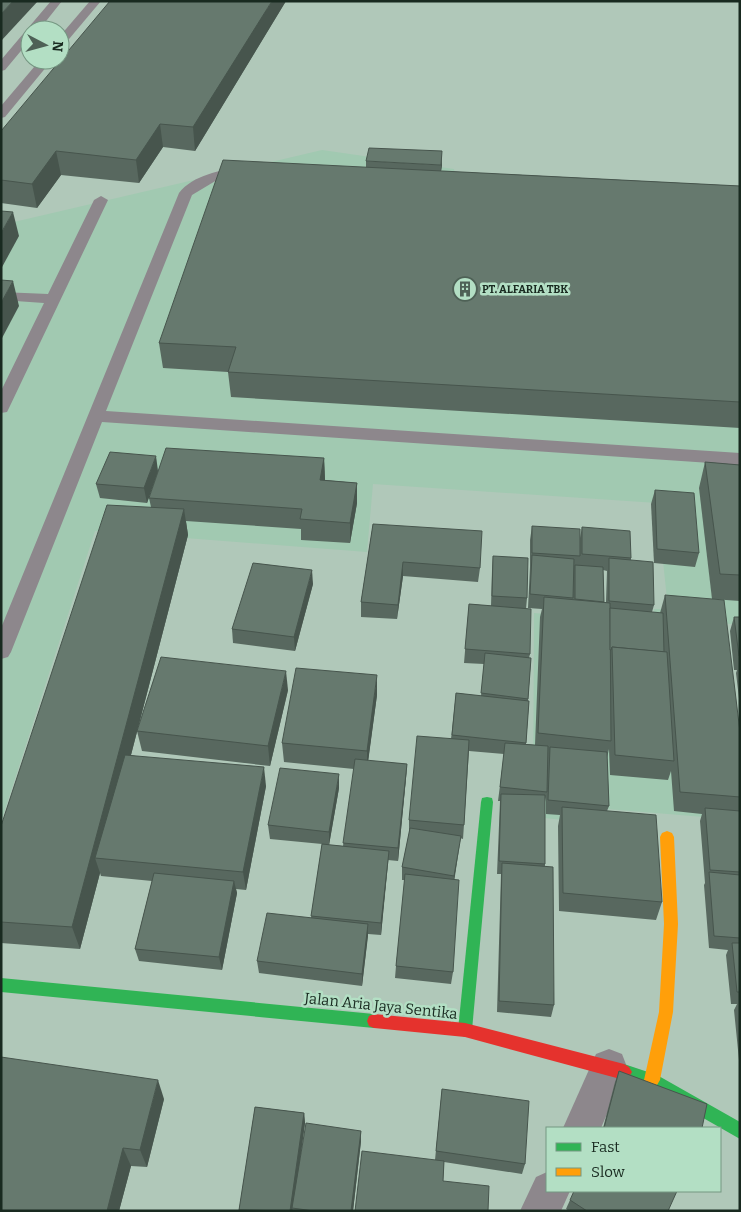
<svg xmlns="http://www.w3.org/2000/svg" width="741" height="1212" font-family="Bitter,serif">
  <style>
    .built { fill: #a1c9b1 }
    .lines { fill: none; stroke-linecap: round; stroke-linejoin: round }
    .lane { fill: #8d878c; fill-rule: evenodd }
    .street { fill: #8d878c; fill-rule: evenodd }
    .fast { fill: #30b455; fill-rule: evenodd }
    .slow { fill: #ff9f0a; fill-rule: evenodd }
    .jam { fill: #e5322d; fill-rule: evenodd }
    .wall { fill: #58685f; fill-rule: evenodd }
    .shaded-wall { fill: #47554d }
    .building { fill: #66796e; stroke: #47554d }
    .labels { text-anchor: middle; stroke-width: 5; stroke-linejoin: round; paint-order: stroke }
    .far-poi-label { font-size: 11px; font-weight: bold; fill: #192a20; stroke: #b3dfc4; text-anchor: start }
    .near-street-label { font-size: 15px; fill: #192a20; stroke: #b3dfc4 }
  </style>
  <rect width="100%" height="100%" fill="#b0c8b9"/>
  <polygon class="built" points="322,150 454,169 458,187 740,204 740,625 722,623 740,820 607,809 608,824 533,817 534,613 655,622 654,609 668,609 657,503 373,484 367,552 95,531 1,822 1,225"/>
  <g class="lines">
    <g class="lane">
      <polygon points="51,1 62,1 39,30 30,30 30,40 5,70 1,71 1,60"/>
      <polygon points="90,1 101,1 64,45 60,46 60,36"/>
      <polygon points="40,60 52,60 5,117 1,118 1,106"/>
      <path d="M242,167l6,4 -1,3 -30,6 -25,15 -86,216 634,42v12l-638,-43 -91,230 -3,5 -7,2v-31l178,-435c14,-18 42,-23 63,-26z"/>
      <polygon points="101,196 108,200 9,408 7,412 1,413 1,391 44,303 1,300 1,292 48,294 94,200"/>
    </g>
    <g class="street">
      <polygon points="609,1049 622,1054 627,1067 601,1128 563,1128 596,1054"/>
      <polygon points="547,1172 547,1191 570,1191 561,1211 520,1211 536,1177"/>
    </g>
    <g class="fast">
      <polygon points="487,797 492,798 493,802 472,1030 470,1035 465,1037 460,1035 458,1030 481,802 482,798"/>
      <polygon points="1,978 374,1014 379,1016 381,1021 379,1026 374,1028 1,992"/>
      <polygon points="624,1064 657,1075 740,1122 740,1139 649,1087 619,1077 616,1072 619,1067"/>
    </g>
    <polygon class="slow" points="667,831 672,833 674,837 678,924 673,1012 660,1080 657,1085 652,1088 647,1085 644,1080 659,1012 664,924 660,837 662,833"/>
    <polygon class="jam" points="374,1014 465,1023 624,1064 629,1067 632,1072 629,1077 624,1080 465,1037 374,1028 369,1026 367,1021 369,1016"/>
  </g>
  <g class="wall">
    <polygon points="286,1 195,151 163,147 139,183 61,175 37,208 1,203 1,131"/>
    <polygon points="366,161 442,165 441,171 740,186 740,428 231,397 228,372 163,368 159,343 366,167"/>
    <polygon points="324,458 325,480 357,483 357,503 350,543 301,540 301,529 186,521 188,535 131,755 266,786 246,890 236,889 237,893 222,970 139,961 135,949 152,881 101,876 100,873 80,949 1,943 1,826 151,507 149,498"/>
    <polygon points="705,462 740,465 740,601 712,599 699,488"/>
    <polygon points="158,471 147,503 100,498 96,484"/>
    <polygon points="655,490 699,553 695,567 654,563 651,504"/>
    <polygon points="373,524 480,568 478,582 403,576 397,619 361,617 361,602"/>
    <path d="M532,526l48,12 2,-11 49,31v2l23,45 -2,7 8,1 5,-18 75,137v338l-6,-60 3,-6h-6l-5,-49 2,-5 -19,-2 -5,-63 1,-2 -5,-62 2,-7 -28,-3 -3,-40 -3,9 -58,-5 -1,-26 -2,9 2,48 -2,5 55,91 -6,18 -97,-9 -1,-85 2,-11 -14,-1v-17l-1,5v64l9,139 -3,12 -54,-5 4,-138h-4l3,-73h-2l6,-47 -35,-3 -6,88 -3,-1 -6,41 -1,93 -2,12 -56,-6 1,-12 9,-86h-3v-13l7,-33v-14l42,-81 5,-46 25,3 3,-32 -20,-1 5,-59 22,2 1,-36 1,-14 34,42 -1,11 4,45 -1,4h2l-3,43h1l-3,43 9,1 5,-128 2,-8 -14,-1 2,-41v-27zM603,570l4,1 -1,31h-2z"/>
    <polygon points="313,584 295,651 233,643 232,629"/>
    <polygon points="734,617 740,617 740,707 736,673 737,670 734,670 730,631"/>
    <polygon points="288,690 270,766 142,751 137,731"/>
    <polygon points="377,695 368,761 407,764 406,778 398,861 388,860 381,935 368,934 362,986 259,973 257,961 311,918 322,844 270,839 268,825 339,788 329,845 343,846 354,769 284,762 282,743"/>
    <polygon points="619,1071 702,1128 603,1128 615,1082"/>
    <polygon points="442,1089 525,1164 522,1174 444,1162 443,1181 355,1211 435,1160"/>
    <polygon points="164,1099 147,1167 131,1166 119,1211 1,1211"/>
    <polygon points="255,1107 304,1113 305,1123 299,1165 361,1131 361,1141 353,1211 239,1211"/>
    <polygon points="570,1200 668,1211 569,1211 566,1209"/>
  </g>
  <g class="shaded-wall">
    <polygon points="13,1 38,1 1,41 1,14"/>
    <polygon points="272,1 286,1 195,151 193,127"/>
    <polygon points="160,124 163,147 139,183 136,160"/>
    <polygon points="56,151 61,175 37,208 32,184"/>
    <polygon points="442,151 442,165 440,178 441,165"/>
    <polygon points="13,212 19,236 1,269 1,233"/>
    <polygon points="13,281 19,306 1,340 1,303"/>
    <polygon points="156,456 158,471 147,503 144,488"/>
    <polygon points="324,458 325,479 321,500 320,480"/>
    <polygon points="357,483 357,503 350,543 350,523"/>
    <polygon points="184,509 188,535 104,859 95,858 100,873 80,949 72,927"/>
    <polygon points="403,562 403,576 397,619 398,605"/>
    <polygon points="312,570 313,584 295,651 294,637"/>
    <polygon points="286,671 288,690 270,766 268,746"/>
    <polygon points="377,675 377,695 367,770 367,751"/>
    <polygon points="407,764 406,778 398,861 398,848"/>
    <polygon points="264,767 266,786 246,890 243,872"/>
    <polygon points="339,774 339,788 329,845 329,832"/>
    <polygon points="461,836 459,849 453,889 454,876"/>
    <polygon points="389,851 388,864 381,935 381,923"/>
    <polygon points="234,881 237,893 222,970 219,957"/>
    <polygon points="368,924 368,936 362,986 362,974"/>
    <polygon points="158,1080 164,1099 147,1167 140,1150"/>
    <polygon points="304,1113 305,1123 294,1208 292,1208 293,1211 290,1211"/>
    <polygon points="361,1131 361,1141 353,1211 351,1211"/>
    <polygon points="123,1148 131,1166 119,1211 107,1211"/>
  </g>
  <g class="building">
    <polygon points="1,1 13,1 1,14"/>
    <polygon points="110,1 272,1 193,127 160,124 136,160 56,151 32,184 1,180 1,131"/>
    <polygon points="369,148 442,151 441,165 366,161"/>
    <polygon points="223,160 740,186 740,402 228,372 236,347 159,343"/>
    <polygon points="1,211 13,212 1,233"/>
    <polygon points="1,280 13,281 1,303"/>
    <polygon points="166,448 324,458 320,480 357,483 350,523 300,519 302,509 149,498"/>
    <polygon points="110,452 156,456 144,488 96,484"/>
    <polygon points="705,462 740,465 740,575 720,574"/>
    <polygon points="655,490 694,493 699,553 657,549"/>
    <polygon points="107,505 184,509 72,927 1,922 1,826"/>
    <polygon points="373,524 482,531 480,568 403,562 398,605 361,602"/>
    <polygon points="532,526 580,529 580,556 532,553"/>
    <polygon points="582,527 630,531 631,558 582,554"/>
    <polygon points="532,555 574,559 573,598 530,594"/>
    <polygon points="493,556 528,558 527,598 492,596"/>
    <polygon points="609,558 653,562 654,605 609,601"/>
    <polygon points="253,563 312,570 294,637 232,629"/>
    <polygon points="575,565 603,567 604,602 575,599"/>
    <polygon points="665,595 724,600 740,732 740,797 680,792"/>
    <polygon points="544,597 610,603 611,741 538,733"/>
    <polygon points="469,604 531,609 530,654 465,649"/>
    <polygon points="610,608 663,613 664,652 612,647 611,650 610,650"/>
    <polygon points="734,617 740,617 740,656 739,656"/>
    <polygon points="612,647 667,652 674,761 615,755"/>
    <polygon points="485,653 531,658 528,699 481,693"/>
    <polygon points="161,657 286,671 268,746 137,731"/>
    <polygon points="296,668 377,675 367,751 282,743"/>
    <polygon points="456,693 529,701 526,743 452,735"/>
    <polygon points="417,736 469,740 464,825 409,820"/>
    <polygon points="505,743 548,746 547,792 500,787"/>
    <polygon points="550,747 607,752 609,806 548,800"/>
    <polygon points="125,755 264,767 243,872 95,858"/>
    <polygon points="355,759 407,764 398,848 343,843"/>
    <polygon points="280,768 339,774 329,832 268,825"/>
    <polygon points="501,794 545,795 545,864 499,861"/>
    <polygon points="562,807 656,815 662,902 563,893"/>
    <polygon points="705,808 740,811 740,872 710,870"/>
    <polygon points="410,828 461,836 454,876 402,867"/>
    <polygon points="322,844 389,851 381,923 311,916"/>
    <polygon points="502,863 553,867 554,1005 499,1001"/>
    <polygon points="709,872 740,875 740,938 714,936"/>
    <polygon points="154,873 234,881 219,957 135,949"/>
    <polygon points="405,874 459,880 453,972 396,966"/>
    <polygon points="267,913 368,924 362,974 257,961"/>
    <polygon points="732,943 740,943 740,992 737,992"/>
    <polygon points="1,1057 158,1080 140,1150 123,1148 107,1211 1,1211"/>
    <polygon points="619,1071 707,1104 702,1128 604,1128"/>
    <polygon points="442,1089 529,1101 525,1164 436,1151"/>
    <polygon points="255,1107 304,1113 290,1211 239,1210"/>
    <polygon points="306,1123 361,1131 351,1211 314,1211 292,1208"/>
    <polygon points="362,1151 444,1161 443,1181 489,1186 488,1211 355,1211"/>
    <polygon points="574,1191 677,1191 668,1211 587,1211 570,1200"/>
  </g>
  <defs>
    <g id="building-ring" transform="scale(1.25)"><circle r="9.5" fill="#b3dfc4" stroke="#4e6156" stroke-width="1.5"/><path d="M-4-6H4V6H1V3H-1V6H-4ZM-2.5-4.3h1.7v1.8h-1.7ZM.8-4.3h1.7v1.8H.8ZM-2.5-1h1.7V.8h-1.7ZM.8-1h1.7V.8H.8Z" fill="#4e6156"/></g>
  </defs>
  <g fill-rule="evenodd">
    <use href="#building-ring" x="465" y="289"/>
  </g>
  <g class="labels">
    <g class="far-poi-label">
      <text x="482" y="293">PT. ALFARIA TBK</text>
    </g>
    <g class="near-street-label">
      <text transform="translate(381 1006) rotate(6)" y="5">Jalan Aria Jaya Sentika</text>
    </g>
  </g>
  <rect width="741" height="1212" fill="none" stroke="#192a20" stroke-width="5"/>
  <rect x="546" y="1127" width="175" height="65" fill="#b3dfc4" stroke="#759782"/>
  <rect x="556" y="1143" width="25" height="8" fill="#30b455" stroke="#759782"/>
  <text x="591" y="1152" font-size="15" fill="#192a20">Fast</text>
  <rect x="556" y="1168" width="25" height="8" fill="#ff9f0a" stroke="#759782"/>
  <text x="591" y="1177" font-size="15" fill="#192a20">Slow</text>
  <g transform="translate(45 45) rotate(96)"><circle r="24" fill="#b3dfc4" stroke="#759782"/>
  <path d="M0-4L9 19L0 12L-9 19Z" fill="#4e6156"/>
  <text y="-8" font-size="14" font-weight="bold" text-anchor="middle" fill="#192a20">N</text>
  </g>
</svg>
